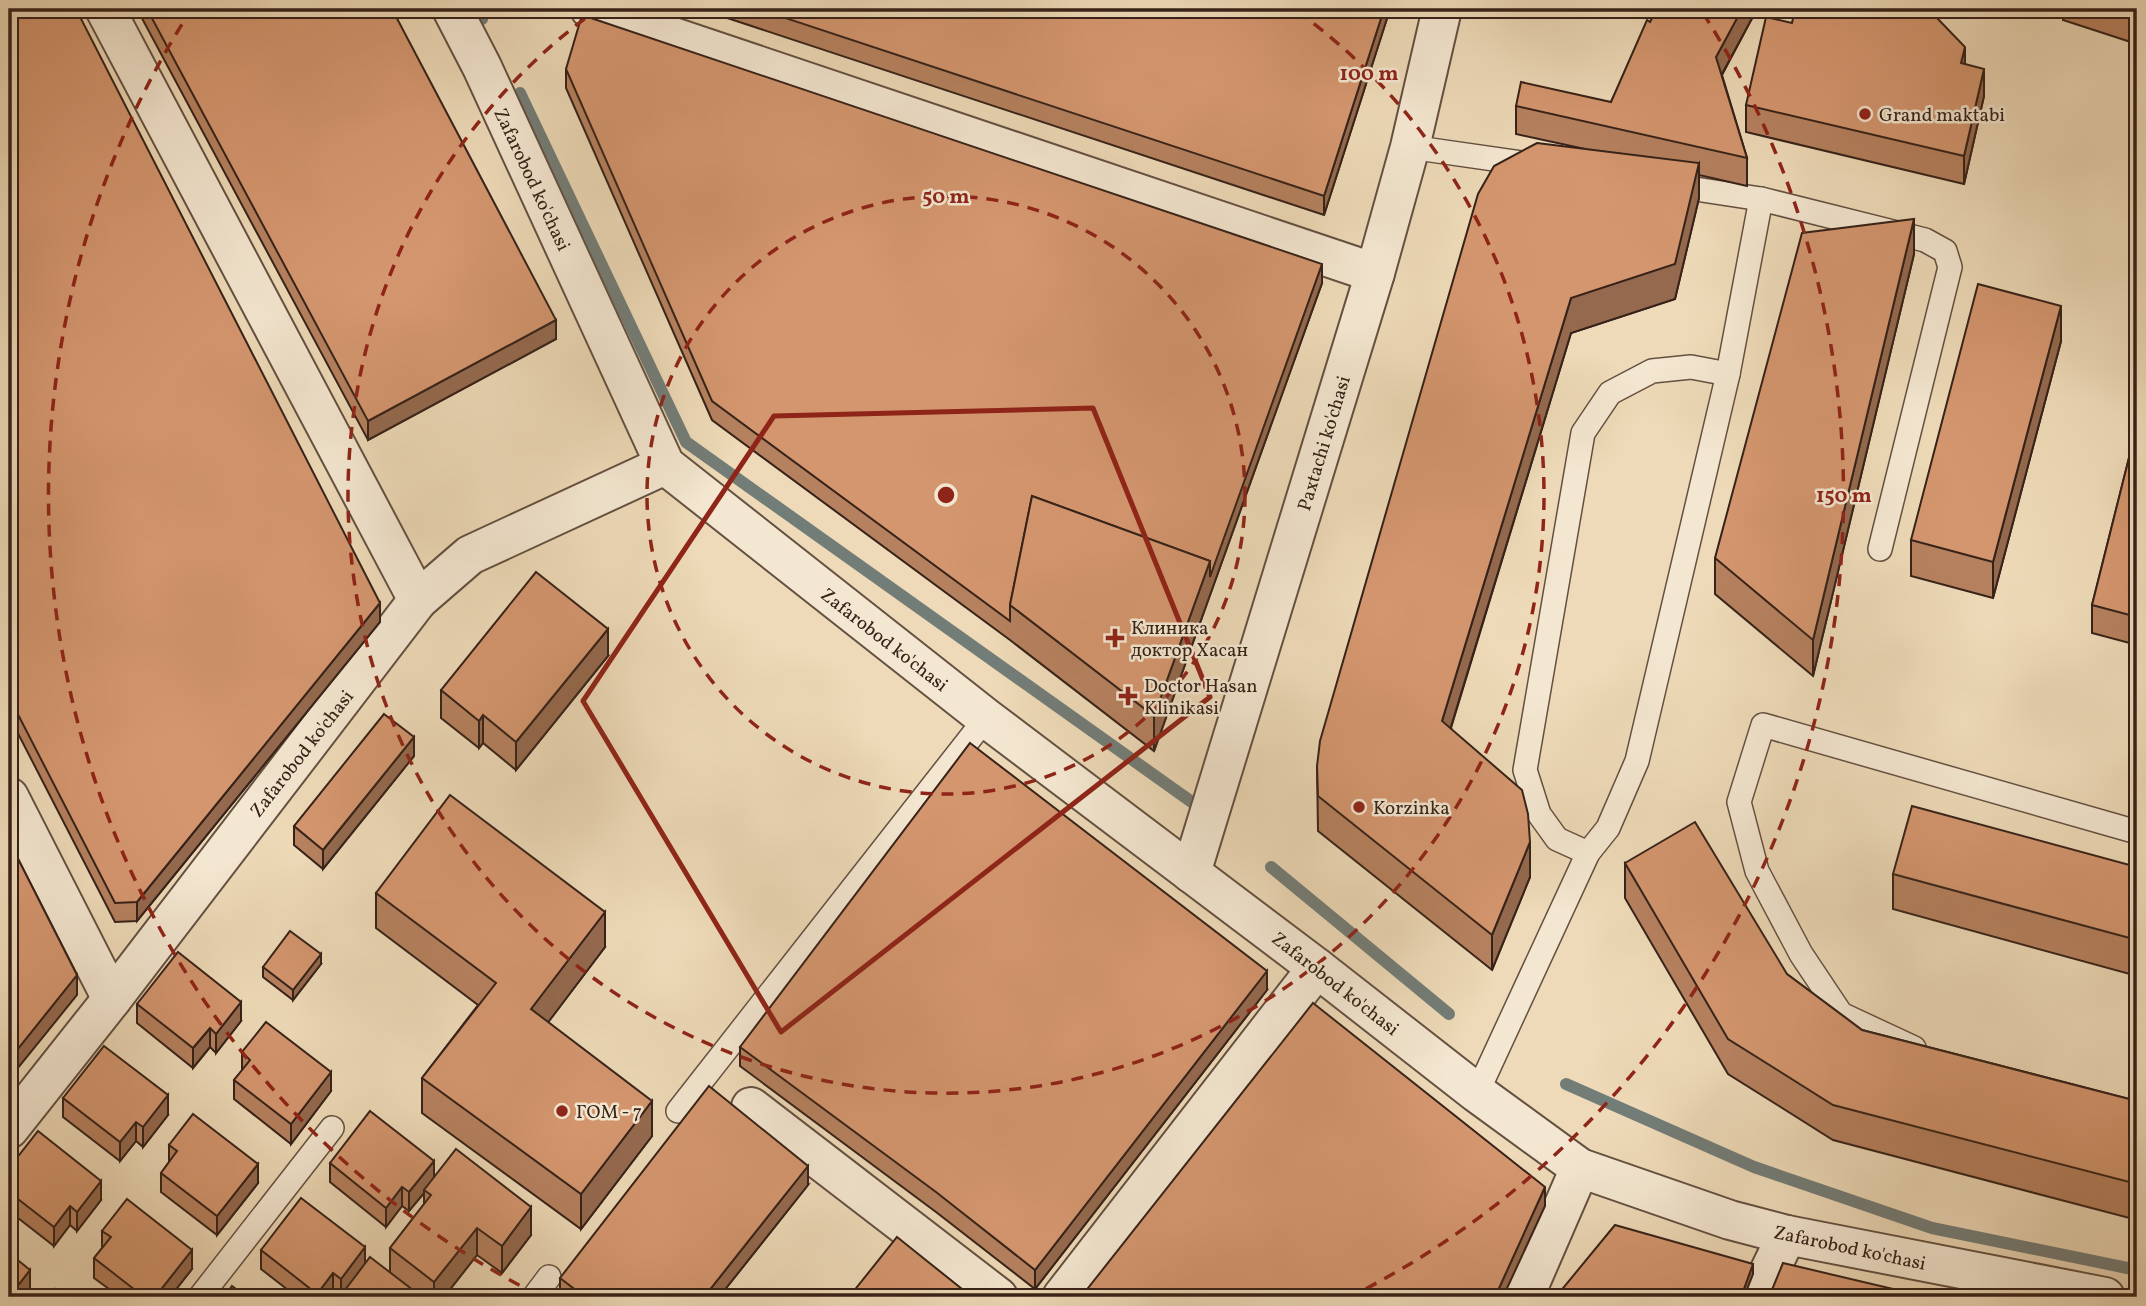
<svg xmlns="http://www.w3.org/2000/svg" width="2146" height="1306" font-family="Vollkorn,serif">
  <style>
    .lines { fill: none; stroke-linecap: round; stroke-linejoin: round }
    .stream { stroke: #737d78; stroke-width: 12 }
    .service-casing { stroke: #645041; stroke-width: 26 }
    .minor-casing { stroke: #645041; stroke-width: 42 }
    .tertiary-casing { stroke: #645041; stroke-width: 42 }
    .service { stroke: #f4e7d1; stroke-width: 23 }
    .minor { stroke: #f4e7d1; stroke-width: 38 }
    .tertiary { stroke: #f4e7d1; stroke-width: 38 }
    .wall { fill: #b6815f; stroke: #362219; stroke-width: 2 }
    .shaded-wall { fill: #94694e; stroke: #362219; stroke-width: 2 }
    .building { fill: #d4966f; stroke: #362219; stroke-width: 2 }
    .marked { fill: none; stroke: #8f2418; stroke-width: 5; stroke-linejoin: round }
    .ring { fill: none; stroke: #8f2418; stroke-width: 3.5; stroke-dasharray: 12 9 }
    .poi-dot { fill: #8f2418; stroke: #f4e7d1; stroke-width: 2.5 }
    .labels { text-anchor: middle; stroke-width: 5; stroke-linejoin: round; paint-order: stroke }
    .poi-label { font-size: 19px; fill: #362219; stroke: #f4e7d1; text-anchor: start }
    .street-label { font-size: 19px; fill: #362219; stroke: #f4e7d1 }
    .centre { fill: #8f2418; stroke: #f4e7d1; stroke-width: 3.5 }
    .ring-label { font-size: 21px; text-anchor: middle; font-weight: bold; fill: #8f2418; stroke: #f4e7d1; stroke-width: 5; stroke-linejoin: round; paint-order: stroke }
  </style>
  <rect width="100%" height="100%" fill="#eedab8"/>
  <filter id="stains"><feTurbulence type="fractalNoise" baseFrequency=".00286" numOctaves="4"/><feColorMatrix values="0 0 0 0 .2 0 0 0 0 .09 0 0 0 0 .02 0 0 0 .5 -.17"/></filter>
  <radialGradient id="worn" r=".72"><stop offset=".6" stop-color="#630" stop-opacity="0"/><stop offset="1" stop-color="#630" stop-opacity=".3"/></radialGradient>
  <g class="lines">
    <g class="stream">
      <polyline points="477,9 482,19"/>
      <polyline points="520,93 686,442 1196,805"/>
      <polyline points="1271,867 1449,1014"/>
      <polyline points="1566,1084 1754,1167 1932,1228 2137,1270"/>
    </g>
    <g class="service-casing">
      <g id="service">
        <polyline points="1410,147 1535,165"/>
        <polyline points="1669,185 1761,199 1925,240 1945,251 1950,267 1880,549"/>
        <polyline points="1588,853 1557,839 1539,814 1525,770 1583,433 1610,393 1652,371 1691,367 1728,374"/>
        <polyline points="1914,1048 1841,1014 1801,954 1757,871 1739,802 1763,725 2137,832"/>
        <polyline points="1477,1093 1588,853 1608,828 1637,761 1728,374 1761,199"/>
        <polyline points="678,1111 986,718"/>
        <polyline points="200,1297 332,1128"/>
        <polyline points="534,1297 549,1277"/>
      </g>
    </g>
    <g class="minor-casing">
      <g id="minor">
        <polyline points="105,9 418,600"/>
        <polyline points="590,9 1375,273"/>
        <polyline points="9,797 112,999"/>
        <polyline points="751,1107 998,1297"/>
        <polyline points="9,1129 112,999 418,600 470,555 665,465"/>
        <polyline points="1062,1297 1317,968"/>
        <polyline points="1524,1297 1580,1168"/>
        <polyline points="1757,1297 1787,1235"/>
      </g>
    </g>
    <g class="tertiary-casing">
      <g id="tertiary">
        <polyline points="452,9 482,67 665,465 986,718 1317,968 1477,1093 1580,1168 1730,1220 1787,1235 2105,1297"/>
        <polyline points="1191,873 1375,273 1410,147 1442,9"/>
      </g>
    </g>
    <use href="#service" class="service"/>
    <use href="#minor" class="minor"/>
    <use href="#tertiary" class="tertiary"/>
  </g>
  <g class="wall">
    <polygon points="9,9 380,622 137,921 115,922 9,716"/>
    <polygon points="137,9 392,9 556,339 368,440"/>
    <polygon points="700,9 1390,9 1324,215"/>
    <polygon points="1623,9 1757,9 1722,75 1747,158 1747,186 1699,175 1699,198 1675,299 1571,333 1451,728 1530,877 1492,970 1318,831 1317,766 1585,149 1516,134 1516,106 1611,102 1653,16"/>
    <polygon points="2063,9 2137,9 2137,44 2063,20"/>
    <polygon points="1792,23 1965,64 1984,96 1964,184 1746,132 1746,105"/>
    <polygon points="566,69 1322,283 1154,751 1010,640 712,420 566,88"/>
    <polygon points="1914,254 1813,676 1715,594 1715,558"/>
    <polygon points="2061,341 1993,598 1911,576 1911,540"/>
    <polygon points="2137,426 2137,645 2092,633 2092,605"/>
    <polygon points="608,656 516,770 483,743 479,748 441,718 441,690"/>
    <polygon points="414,756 323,869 294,845 294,826"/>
    <polygon points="1625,863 1787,974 1862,1030 2137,1101 2137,1220 1833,1140 1728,1074 1625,898"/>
    <polygon points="2137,867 2137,976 1893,909 1893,874"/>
    <polygon points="376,893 605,947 548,1022 652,1136 581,1229 422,1113 422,1078 478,1005 376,928"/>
    <polygon points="321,964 293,1000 263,977 263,967"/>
    <polygon points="1267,990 1035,1289 936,1212 740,1066 740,1047"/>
    <polygon points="137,1004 241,1021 216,1053 210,1047 193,1068 137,1023"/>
    <polygon points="242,1052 331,1091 291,1144 234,1099 234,1080 242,1071"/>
    <polygon points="63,1098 168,1115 143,1147 136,1141 120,1161 63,1117"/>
    <polygon points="169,1145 258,1183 217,1235 161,1192 161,1173 169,1162"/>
    <polygon points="330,1163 434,1177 531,1235 502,1273 477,1255 444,1297 345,1297 345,1292 341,1297 333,1292 330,1297 297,1297 261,1269 261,1250 365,1263 390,1272 390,1248 424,1204 424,1193 409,1211 402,1206 386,1227 330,1182"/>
    <polygon points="9,1168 101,1200 77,1231 70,1225 54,1246 9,1211"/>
    <polygon points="808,1185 719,1297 560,1297 560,1278"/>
    <polygon points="102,1231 192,1269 170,1297 120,1297 94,1278 94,1258 102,1248"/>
  </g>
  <g class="shaded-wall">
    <polygon points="1384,9 1390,9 1324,215 1324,196"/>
    <polygon points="1742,9 1757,9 1716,85 1716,57"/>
    <polygon points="1965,47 1965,74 1961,63"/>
    <polygon points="1984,69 1984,96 1964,184 1964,156"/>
    <polygon points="1699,163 1699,198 1675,299 1571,333 1442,756 1442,721 1571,298"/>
    <polygon points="1914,219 1914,254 1813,676 1813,640"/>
    <polygon points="1322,264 1322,283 1154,751 1154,716 1210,561"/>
    <polygon points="2061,306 2061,341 1993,598 1993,562"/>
    <polygon points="556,320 556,339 368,440 368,421"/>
    <polygon points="380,603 380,622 137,921 137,902"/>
    <polygon points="608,629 608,656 516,770 516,742"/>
    <polygon points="483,715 483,743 479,748 479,721"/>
    <polygon points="414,737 414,756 323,869 323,850"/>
    <polygon points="1530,842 1530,877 1492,970 1492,935"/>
    <polygon points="605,912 605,947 531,1045 531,1009"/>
    <polygon points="321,954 321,964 293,1000 293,990"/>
    <polygon points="1267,971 1267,990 1035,1289 1035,1270"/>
    <polygon points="77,975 77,995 9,1079 9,1060"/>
    <polygon points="241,1002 241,1021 216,1053 216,1034"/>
    <polygon points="210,1028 210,1047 193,1068 193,1048"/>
    <polygon points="331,1072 331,1091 291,1144 291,1124"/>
    <polygon points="168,1095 168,1115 143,1147 143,1127"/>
    <polygon points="652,1101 652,1136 581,1229 581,1194"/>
    <polygon points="136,1122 136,1141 120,1161 120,1142"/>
    <polygon points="434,1161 434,1180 424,1190 424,1193 409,1211 409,1192"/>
    <polygon points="258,1164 258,1183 217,1235 217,1216"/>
    <polygon points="808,1166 808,1185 719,1297 704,1297"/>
    <polygon points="101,1181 101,1200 77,1231 77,1212"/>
    <polygon points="402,1187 402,1206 386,1227 386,1208"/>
    <polygon points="1545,1187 1545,1206 1503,1297 1495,1297"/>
    <polygon points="70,1206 70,1225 54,1246 54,1227"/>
    <polygon points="531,1207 531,1235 502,1273 502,1246"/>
    <polygon points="477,1228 477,1255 444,1297 434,1297 434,1282"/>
    <polygon points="365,1247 365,1266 345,1290 345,1292 341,1297 341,1279"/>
    <polygon points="192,1250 192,1269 170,1297 155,1297"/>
    <polygon points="1753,1264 1753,1274 1744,1297 1741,1297"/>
    <polygon points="30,1270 30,1289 24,1297 9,1297"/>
    <polygon points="333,1273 333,1292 330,1297 317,1297 317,1294"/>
  </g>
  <g class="building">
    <polygon points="9,9 76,9 380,603 137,902 115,903 9,697"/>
    <polygon points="147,9 392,9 556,320 368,421"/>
    <polygon points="758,9 1384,9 1324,196"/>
    <polygon points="1657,9 1742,9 1716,57 1747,158 1516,106 1521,82 1611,102 1647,20 1650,22"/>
    <polygon points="1795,9 1903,9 1936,17 1965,47 1961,63 1984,69 1964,156 1746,105 1766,17 1792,23"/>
    <polygon points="582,15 1322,264 1210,577 1210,561 1032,496 1010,605 1010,621 712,401 566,69"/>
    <polygon points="1537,143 1699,163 1675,264 1571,298 1442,721 1522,790 1528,814 1530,842 1492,935 1318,796 1317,766 1320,741 1478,194 1494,166"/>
    <polygon points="1914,219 1813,640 1715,558 1802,233"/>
    <polygon points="1978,284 2061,306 1993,562 1911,540"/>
    <polygon points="2137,426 2137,617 2092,605"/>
    <polygon points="1032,496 1210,561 1154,716 1010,605"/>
    <polygon points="536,572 608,629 516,742 483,715 479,721 441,690"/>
    <polygon points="384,714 414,737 323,850 294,826"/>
    <polygon points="970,743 1267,971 1035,1270 936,1192 740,1047"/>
    <polygon points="450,795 605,912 531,1009 652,1101 581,1194 422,1078 496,983 376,893"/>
    <polygon points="1912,806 2137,867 2137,940 1893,874"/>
    <polygon points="1695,822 1787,974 1862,1030 2137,1101 2137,1184 1833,1105 1728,1039 1625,863"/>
    <polygon points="9,841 77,975 9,1060"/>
    <polygon points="290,931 321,954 293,990 263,967"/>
    <polygon points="178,952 241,1002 216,1034 210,1028 193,1048 137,1004"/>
    <polygon points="1313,1003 1545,1187 1495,1297 1081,1297"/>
    <polygon points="266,1022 331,1072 291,1124 234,1080 250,1060 242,1052"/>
    <polygon points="104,1046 168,1095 143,1127 136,1122 120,1142 63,1098"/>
    <polygon points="709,1086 808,1166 704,1297 585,1297 560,1278"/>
    <polygon points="370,1111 434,1161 409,1192 402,1187 386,1208 330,1163"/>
    <polygon points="193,1114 258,1164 217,1216 161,1173 177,1151 169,1145"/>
    <polygon points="38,1131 101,1181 77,1212 70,1206 54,1227 9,1192 9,1168"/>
    <polygon points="456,1149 531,1207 502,1246 477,1228 434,1282 390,1248 431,1195 424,1190"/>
    <polygon points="301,1198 365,1247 341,1279 333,1273 317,1294 261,1250"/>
    <polygon points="127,1199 192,1250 155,1297 144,1297 94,1258 111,1237 102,1231"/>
    <polygon points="1615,1225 1753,1264 1741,1297 1557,1297 1559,1293"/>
    <polygon points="897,1237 972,1297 849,1297"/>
    <polygon points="9,1253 30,1270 9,1297"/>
    <polygon points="370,1257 422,1297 351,1297 352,1296 345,1290"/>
    <polygon points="1783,1263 1927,1297 1769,1297"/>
    <polygon points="232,1286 247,1297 224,1297"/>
    <polygon points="55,1289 65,1297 49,1297"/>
  </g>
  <path class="marked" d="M1093,408l117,289 -429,335 -198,-331 191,-285z"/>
  <g class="ring">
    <circle cx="946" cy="495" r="299"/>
    <path d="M1297 11A598 598 0 1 1 595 11"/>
    <path d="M538 1295A898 898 0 0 1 189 13M1703 13A898 898 0 0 1 1354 1295"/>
  </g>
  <g class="poi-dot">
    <circle cx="1865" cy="114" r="7"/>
    <path d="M1111.5 627.5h7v7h7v7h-7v7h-7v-7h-7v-7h7z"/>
    <path d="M1124.5 685.5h7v7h7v7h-7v7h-7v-7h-7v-7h7z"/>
    <circle cx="1359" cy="807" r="7"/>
    <circle cx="562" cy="1111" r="7"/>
  </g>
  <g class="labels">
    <g class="poi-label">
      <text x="1879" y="121">Grand maktabi</text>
      <text x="1131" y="634">Клиника<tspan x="1131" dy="22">доктор Хасан</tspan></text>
      <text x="1144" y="692">Doctor Hasan<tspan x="1144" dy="22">Klinikasi</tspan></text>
      <text x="1373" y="814">Korzinka</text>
      <text x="576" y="1118">ГОМ - 7</text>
    </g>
    <g class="street-label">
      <text transform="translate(533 179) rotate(65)" y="7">Zafarobod ko'chasi</text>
      <text transform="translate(1323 443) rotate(-73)" y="7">Paxtachi ko'chasi</text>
      <text transform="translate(885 639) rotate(38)" y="7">Zafarobod ko'chasi</text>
      <text transform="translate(301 753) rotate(-52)" y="7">Zafarobod ko'chasi</text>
      <text transform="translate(1336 983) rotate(38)" y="7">Zafarobod ko'chasi</text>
      <text transform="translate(1850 1247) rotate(12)" y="7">Zafarobod ko'chasi</text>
    </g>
  </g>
  <circle cx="946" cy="495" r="10" class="centre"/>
  <g class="ring-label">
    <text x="1369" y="80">100 m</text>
    <text x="946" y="203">50 m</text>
    <text x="1844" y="502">150 m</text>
  </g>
  <rect width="2146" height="1306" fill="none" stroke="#eedab8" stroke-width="35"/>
  <rect x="10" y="10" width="2125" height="1285" fill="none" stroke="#362219" stroke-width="3.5"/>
  <rect x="18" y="18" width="2111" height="1271" fill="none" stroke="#362219" stroke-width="2"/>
  <rect width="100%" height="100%" filter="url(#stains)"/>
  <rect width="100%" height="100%" fill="url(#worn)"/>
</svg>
